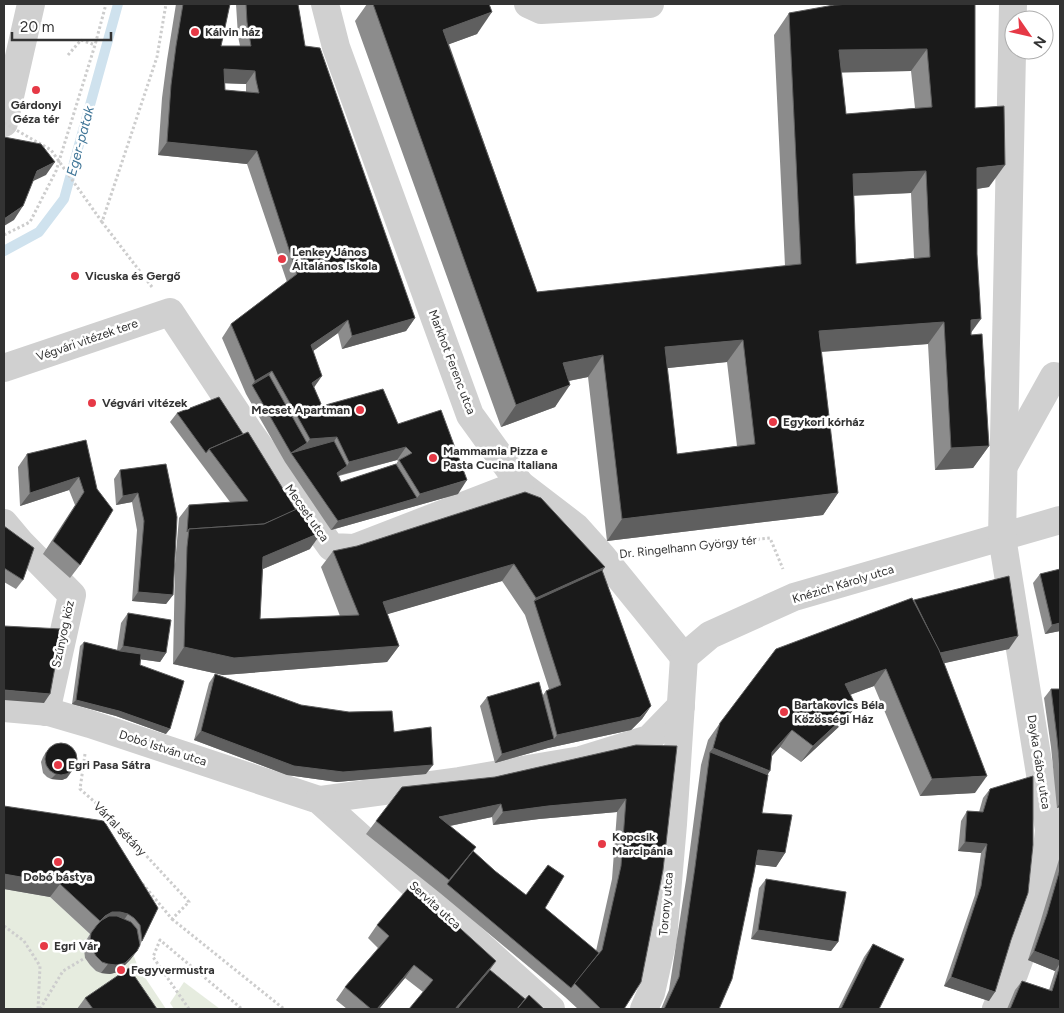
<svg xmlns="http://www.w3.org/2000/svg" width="1064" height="1013" font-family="Figtree,sans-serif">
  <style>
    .green { fill: #e6ecdf }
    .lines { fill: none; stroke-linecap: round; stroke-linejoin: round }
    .stream { stroke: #cfe2ee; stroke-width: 10 }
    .path { stroke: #cdcdcd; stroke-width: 3; stroke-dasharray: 2.5 2.5; stroke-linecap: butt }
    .minor { stroke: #d0d0d0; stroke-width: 28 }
    .path-bridge { stroke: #cdcdcd; stroke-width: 3; stroke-dasharray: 2.5 2.5; stroke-linecap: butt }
    .wall { fill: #8c8c8c; fill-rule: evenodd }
    .shaded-wall { fill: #5f5f5f }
    .building { fill: #1a1a1a; stroke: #5f5f5f; fill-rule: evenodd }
    .poi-dot { fill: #e63946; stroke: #fff; stroke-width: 2 }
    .labels { text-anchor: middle; stroke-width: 5; stroke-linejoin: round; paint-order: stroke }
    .poi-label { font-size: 12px; font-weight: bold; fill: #333; stroke: #fff; text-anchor: start }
    .street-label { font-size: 12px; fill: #333; stroke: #fff }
    .water-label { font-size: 14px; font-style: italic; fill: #3f7597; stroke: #fff }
  </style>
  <rect width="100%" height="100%" fill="#fff"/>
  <g class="green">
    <polygon points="4,889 50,897 90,934 85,942 85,958 90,965 96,971 118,972 130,960 133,954 138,967 166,1009 4,1009"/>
    <polygon points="184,982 220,1009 174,1009 170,1003"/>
  </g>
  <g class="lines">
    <polyline class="stream" points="4,251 39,232 64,199 118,4"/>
    <g class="path">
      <polyline points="68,55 81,40 95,45"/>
      <polyline points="4,235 30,222 56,171 95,45 106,4"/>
      <polyline points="152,287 102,222 157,57 166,4"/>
      <polyline points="638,552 770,538 783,569"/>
      <polyline points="85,754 80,789 105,811 189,902 172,919 142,883"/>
      <polyline points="172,919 284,1009"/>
      <polyline points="4,926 24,941 40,966 38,1009"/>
      <polyline points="40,1009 63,971 85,958"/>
      <polyline points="189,1009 153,957 160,940 242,1009"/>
    </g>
    <g class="minor">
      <polyline points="325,4 336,47 470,415 520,484 576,527 602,556 684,657"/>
      <polyline points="528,4 541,10 650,4"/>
      <polyline points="4,123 31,4"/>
      <polyline points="4,368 170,312 248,430 331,547 354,548 520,484"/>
      <polyline points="1005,464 1054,376 1060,377"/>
      <polyline points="4,523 20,542 72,595 46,712"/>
      <polyline points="4,708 49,712 90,724 319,800 551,1009"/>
      <polyline points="319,800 459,781 581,760 649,739 681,706"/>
      <polyline points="644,1009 651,993 663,939 673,824 684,657 710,635 794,597 1060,520"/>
      <polyline points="996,1009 1014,974 1042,897 1049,830 1002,537 1013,4"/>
    </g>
    <polyline class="path-bridge" points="4,123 51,150 102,222"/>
  </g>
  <g class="wall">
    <path d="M176,4h54l-9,42h19l-2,-10 -2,-32h-6h68l7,42 110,272 -9,13 -64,18 -4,-16 -25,18 1,37 8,18 76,18 60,70 -127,36 -46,-68 -39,-68 -24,-56 9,-14 56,-42 -40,-118 -89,-9 4,-57 5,-38zM225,83l21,1v8l-21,-2zM397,460l1,1 -2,3 -55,18 -2,-6z"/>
    <path d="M367,4h122l-12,30 -28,10 88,248 248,-26 -11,-231 15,-22 186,-9v104l14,79 -12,2 -6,143 18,114 -16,22 -38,2 -7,-126 -107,8 17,141 -15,22 -216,26 -19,-164 -19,4 -14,26 -54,20 -146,-406zM911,71l4,37 -69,6 -5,-42zM911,193l3,65 -58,6 -2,-68zM727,362l10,84 -60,8 -10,-86z"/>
    <polygon points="177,413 310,549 263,569 260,619 340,616 321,567 333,551 602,570 651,706 642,719 631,730 548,748 495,763 480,706 487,697 543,695 546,691 549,689 525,615 502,581 387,614 399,646 387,662 223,675 173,664 175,564 179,518 189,505 230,502 170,422"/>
    <polygon points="86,440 80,565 70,578 43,554 75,505 69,490 20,506 18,467 27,454"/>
    <polygon points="166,464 173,595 166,604 132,601 137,530 132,502 116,505 114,479 120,470"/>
    <polygon points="4,526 23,580 16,589 4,582"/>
    <polygon points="1040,574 1060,631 1045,634 1033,583"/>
    <polygon points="914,600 1009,649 944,663 975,793 920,796 874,686 850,695 856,706 844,722 801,762 780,747 772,756 768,775 762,813 785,853 776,867 756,864 719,1009 661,1009 669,990 686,880 701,765 708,740 720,723"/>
    <polygon points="128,613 166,653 160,662 140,659 140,665 166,734 116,716 72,704 80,646 84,642 117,650 121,623"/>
    <polygon points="215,674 301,705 394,732 426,774 337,782 287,775 194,740 209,683"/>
    <polygon points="1051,689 1060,689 1060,807 1057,808 1051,747 1044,698"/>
    <path d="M636,745l-12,264h-46l-13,-12 -125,-104 -74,-59 10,-13 119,-44zM617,812l-5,67 -16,72 -51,-43 -19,-13 -31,-24 -22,-20 -23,-25 42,-9 1,8 46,-6z"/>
    <polygon points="46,752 67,778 62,780 51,779 47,777 43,773 41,762 43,757"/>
    <polygon points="990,789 989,1001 944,986 975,895 981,853 958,851 961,821 967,811 979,812 983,798"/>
    <polygon points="4,806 158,908 142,941 137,951 130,960 118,972 110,974 101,973 96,971 90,965 85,958 84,949 85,942 90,934 50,897 4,889"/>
    <polygon points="1060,856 1060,1009 1007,1009 1015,990 1022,981 1049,990 1055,971 1028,960 1040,923"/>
    <polygon points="766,879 838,942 831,951 751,939 759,888"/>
    <polygon points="377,925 490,970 525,999 544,1009 423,992 405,978 379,1009 347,1009 336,1000 345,987 378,948 368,938"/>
    <polygon points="873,944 879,1009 838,1009 864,957"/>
    <polygon points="85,998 157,1009 77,1009"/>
  </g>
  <g class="shaded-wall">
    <polygon points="492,12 477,34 428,52 443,30"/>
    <polygon points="927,49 911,71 824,73 839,50"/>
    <polygon points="224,69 255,71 246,84 215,83"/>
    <polygon points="167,142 257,151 247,164 158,155"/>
    <polygon points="55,162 46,175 27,184 37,171"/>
    <polygon points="1005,165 989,187 962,191 977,168"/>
    <polygon points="926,171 911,193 837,196 853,174"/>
    <polygon points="23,206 14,220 4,226 4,219"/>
    <polygon points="415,318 406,331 342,349 352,336"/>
    <polygon points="981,319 965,341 971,320"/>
    <polygon points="348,320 338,333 302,359 311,345"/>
    <polygon points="944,322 928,344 803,353 819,331"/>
    <polygon points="743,340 727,362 649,370 665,347"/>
    <polygon points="603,355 588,377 547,385 563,363"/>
    <polygon points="272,371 262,384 252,385 255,381"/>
    <polygon points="322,376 313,389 312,383"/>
    <polygon points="570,385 555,407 501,427 516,405"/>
    <polygon points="337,437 328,450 291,453 307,443 310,439"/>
    <polygon points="989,446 973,468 935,470 951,448"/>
    <polygon points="406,447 397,460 340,475 331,482 337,473 347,466 349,462"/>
    <polygon points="79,477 69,490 20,506 30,493"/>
    <polygon points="467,480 458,494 331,530 338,521 417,498 420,494"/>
    <polygon points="138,493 132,502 116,505 123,496"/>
    <polygon points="838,493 823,515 607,541 622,519"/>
    <polygon points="322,532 310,549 251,574 263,557"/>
    <polygon points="514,564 502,581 371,619 383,602"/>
    <polygon points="605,567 593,584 534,601 536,598"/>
    <polygon points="138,592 173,595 166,604 132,601"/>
    <polygon points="1060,623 1060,631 1045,634 1052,625"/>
    <polygon points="1018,636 1009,649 927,667 936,654"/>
    <polygon points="123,646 166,653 160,662 116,656"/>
    <polygon points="399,646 387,662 223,675 173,664 184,647"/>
    <polygon points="886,669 874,686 833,701 845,684"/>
    <polygon points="4,690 50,694 44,703 4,700"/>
    <polygon points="76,700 119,711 170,729 166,734 116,716 72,704"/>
    <polygon points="651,706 642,719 631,730 548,748 495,763 502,754 554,739 557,735"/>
    <polygon points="856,706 844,722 801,762 813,746"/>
    <polygon points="792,730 780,747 761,768 770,771 758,788 710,752 713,748 772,752"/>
    <polygon points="201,731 433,765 426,774 337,782 287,775 194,740"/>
    <polygon points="77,764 67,778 62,780 51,779 55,775"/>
    <polygon points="987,776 975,793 920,796 932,779"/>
    <polygon points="626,799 617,812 539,819 493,825 503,812 548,806"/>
    <polygon points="1060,803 1060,807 1057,808"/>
    <polygon points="501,804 492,817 430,830 439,817"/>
    <polygon points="965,842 987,844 981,853 958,851"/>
    <polygon points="758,850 785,853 776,867 749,864"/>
    <polygon points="4,874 60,884 50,897 4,889"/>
    <polygon points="112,912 120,912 128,914 119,927 91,933 100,921 105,916"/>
    <polygon points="758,930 838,942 831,951 751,939"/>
    <polygon points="137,951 130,960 118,972 110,974 101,973 108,964"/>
    <polygon points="1034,951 1060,961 1060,963 1055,971 1028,960"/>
    <polygon points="496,961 487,974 457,1009 455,1009"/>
    <polygon points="414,965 405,978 379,1009 377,1009"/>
    <polygon points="951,977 995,992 989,1001 944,986"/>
  </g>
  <g class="building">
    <path d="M183,4h47l-9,42h30l-4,-24 -1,-18h52l7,42 15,2 95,270 -63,18 -4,-16 -37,25 11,31 -10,7 10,23 61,-17 15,35 43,-14 26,70 -47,14 -21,-34 13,-7 -6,-6 -57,15 -12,-25 -27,2 -38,-68 -17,10 -24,-57 66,-50 -40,-123 -90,-9 4,-57 5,-39zM224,69l31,2 1,9 3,13 -34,-3z"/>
    <path d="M373,4h116l3,8 -49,18 94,262 264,-28 -12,-251 45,-8 17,-1h124v104l29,-2 1,59 -28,3v86l4,65 -10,1v15l11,-1 7,112 -38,2 -7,-126 -125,9 19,162 -216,26 -19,-164 -40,8 7,22 -54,20zM927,49l5,58 -86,7 -7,-64zM926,171l4,86 -74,7 -3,-90zM743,340l12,104 -78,10 -12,-107z"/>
    <polygon points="4,137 41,144 55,162 37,171 23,206 4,219"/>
    <polygon points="269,375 307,443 291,453 334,441 347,466 337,473 341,482 396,464 417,498 338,521 291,453 252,385"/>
    <polygon points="219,397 243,434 209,449 206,453 177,413"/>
    <polygon points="248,432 296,510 264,524 189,529 187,532 189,505 248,501 209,449"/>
    <polygon points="86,440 97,489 113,510 80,565 53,541 84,492 79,477 30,493 27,454"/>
    <polygon points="166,464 177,517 173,595 138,592 144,521 138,493 123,496 120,470"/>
    <polygon points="525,492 541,498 605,567 536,598 514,564 383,602 399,646 234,658 184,647 187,547 189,529 264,524 299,508 322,532 263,557 260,619 359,615 333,551 357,546"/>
    <polygon points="4,526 34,548 23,580 4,568"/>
    <polygon points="1060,569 1060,623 1052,625 1040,574"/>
    <polygon points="602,570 651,706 640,717 557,735 546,691 561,685 534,601"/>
    <polygon points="1009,576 1018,636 940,653 914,600"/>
    <polygon points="912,598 939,650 987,776 932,779 886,669 845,684 856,706 813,746 792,730 772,752 770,771 713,748 720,723 776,649"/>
    <polygon points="128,613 171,620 166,653 123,646"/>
    <polygon points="4,626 62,629 50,694 4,690"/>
    <polygon points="84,642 120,651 141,654 140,665 184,681 170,729 119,711 76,700"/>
    <polygon points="215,674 301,705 349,712 392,711 394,732 431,727 433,765 343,772 294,766 201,731"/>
    <polygon points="539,682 554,739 502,754 487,697"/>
    <polygon points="1051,689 1060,689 1060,769 1057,738"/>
    <circle cx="61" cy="759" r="16"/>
    <polygon points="636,745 677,746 663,870 641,982 624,1009 601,1009 574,983 602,950 621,866 626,799 548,806 503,812 501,804 439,817 476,847 449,880 376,821 402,787 495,777"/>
    <polygon points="710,752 768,775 762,813 792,815 785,853 758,850 754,873 732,979 719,1009 664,1009 679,977 695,867"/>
    <polygon points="1033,776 1033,845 1028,893 1011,940 995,992 951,977 981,886 987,844 965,842 967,811 983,812 990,789"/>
    <polygon points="4,806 104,821 158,908 142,941 140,925 134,918 128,914 120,912 112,912 105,916 100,921 60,884 4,874"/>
    <polygon points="473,851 495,871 526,895 548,865 564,876 545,908 599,953 571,988 447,884"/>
    <polygon points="1060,869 1060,961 1034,951 1047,914"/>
    <polygon points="766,879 846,892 838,942 758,930"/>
    <polygon points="410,886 451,920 496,961 455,1009 409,1009 433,980 414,965 377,1009 371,1009 345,987 389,936 377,925"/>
    <polygon points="109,916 117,916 131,922 137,929 140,945 137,951 125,963 116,965 108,964 102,962 96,956 92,949 90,940 91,933 97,925 102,920"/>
    <polygon points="873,944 904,959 879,1009 841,1009"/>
    <polygon points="1060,965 1060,1009 1010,1009 1022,981 1052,991"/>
    <polygon points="129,968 157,1009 93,1009 85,998"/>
    <polygon points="490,970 525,999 517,1009 457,1009"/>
    <polygon points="529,995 544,1009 517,1009"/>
  </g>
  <g class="poi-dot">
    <circle cx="195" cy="32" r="5"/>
    <circle cx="36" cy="90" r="5"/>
    <circle cx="282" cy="259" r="5"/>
    <circle cx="75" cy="276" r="5"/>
    <circle cx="92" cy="403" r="5"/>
    <circle cx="360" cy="410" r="5"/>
    <circle cx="773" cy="422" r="5"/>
    <circle cx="433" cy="458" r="5"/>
    <circle cx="784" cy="712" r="5"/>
    <circle cx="58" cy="765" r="5"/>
    <circle cx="602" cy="844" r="5"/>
    <circle cx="58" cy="862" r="5"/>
    <circle cx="44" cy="946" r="5"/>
    <circle cx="121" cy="970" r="5"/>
  </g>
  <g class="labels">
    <g class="poi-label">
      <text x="205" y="36">Kálvin ház</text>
      <text x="36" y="109" text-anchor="middle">Gárdonyi<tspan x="36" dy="14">Géza tér</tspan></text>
      <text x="292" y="256">Lenkey János<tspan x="292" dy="14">Általános Iskola</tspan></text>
      <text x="85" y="280">Vicuska és Gergő</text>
      <text x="102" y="407">Végvári vitézek</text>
      <text x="350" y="414" text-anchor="end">Mecset Apartman</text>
      <text x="783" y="426">Egykori kórház</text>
      <text x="443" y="455">Mammamia Pizza e<tspan x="443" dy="14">Pasta Cucina Italiana</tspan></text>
      <text x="794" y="709">Bartakovics Béla<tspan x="794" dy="14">Közösségi Ház</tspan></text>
      <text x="68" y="769">Egri Pasa Sátra</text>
      <text x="612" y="841">Kopcsik<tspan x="612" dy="14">Marcipánia</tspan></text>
      <text x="58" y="881" text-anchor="middle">Dobó bástya</text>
      <text x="54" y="950">Egri Vár</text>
      <text x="131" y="974">Fegyvermustra</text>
    </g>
    <g class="street-label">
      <text transform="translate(87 340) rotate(-19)" y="4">Végvári vitézek tere</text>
      <text transform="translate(452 362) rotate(69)" y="4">Markhot Ferenc utca</text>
      <text transform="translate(307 513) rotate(55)" y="4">Mecset utca</text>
      <text transform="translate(688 547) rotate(-6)" y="4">Dr. Ringelhann György tér</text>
      <text transform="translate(843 584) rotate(-17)" y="4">Knézich Károly utca</text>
      <text transform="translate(63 634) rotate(-78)" y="4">Szúnyog köz</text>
      <text transform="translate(163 748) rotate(18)" y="4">Dobó István utca</text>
      <text transform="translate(1039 762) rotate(81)" y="4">Dayka Gábor utca</text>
      <text transform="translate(120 829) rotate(46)" y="4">Várfal sétány</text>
      <text transform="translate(666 904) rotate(-85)" y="4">Torony utca</text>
      <text transform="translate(435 905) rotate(42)" y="4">Servita utca</text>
    </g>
    <g class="water-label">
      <text transform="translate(80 141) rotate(-75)" y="5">Eger-patak</text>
    </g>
  </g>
  <rect width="1064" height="1013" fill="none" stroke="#333333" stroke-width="10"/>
  <g transform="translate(1029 35) rotate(124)"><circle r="24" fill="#ffffff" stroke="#adadad"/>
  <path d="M0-4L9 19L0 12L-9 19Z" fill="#e63946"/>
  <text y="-8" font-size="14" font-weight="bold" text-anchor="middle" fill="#333333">N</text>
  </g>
  <path d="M12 32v8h99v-8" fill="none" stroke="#333333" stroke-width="2.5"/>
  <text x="20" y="32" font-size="15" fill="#333333" stroke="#ffffff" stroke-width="4" paint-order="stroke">20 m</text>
</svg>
